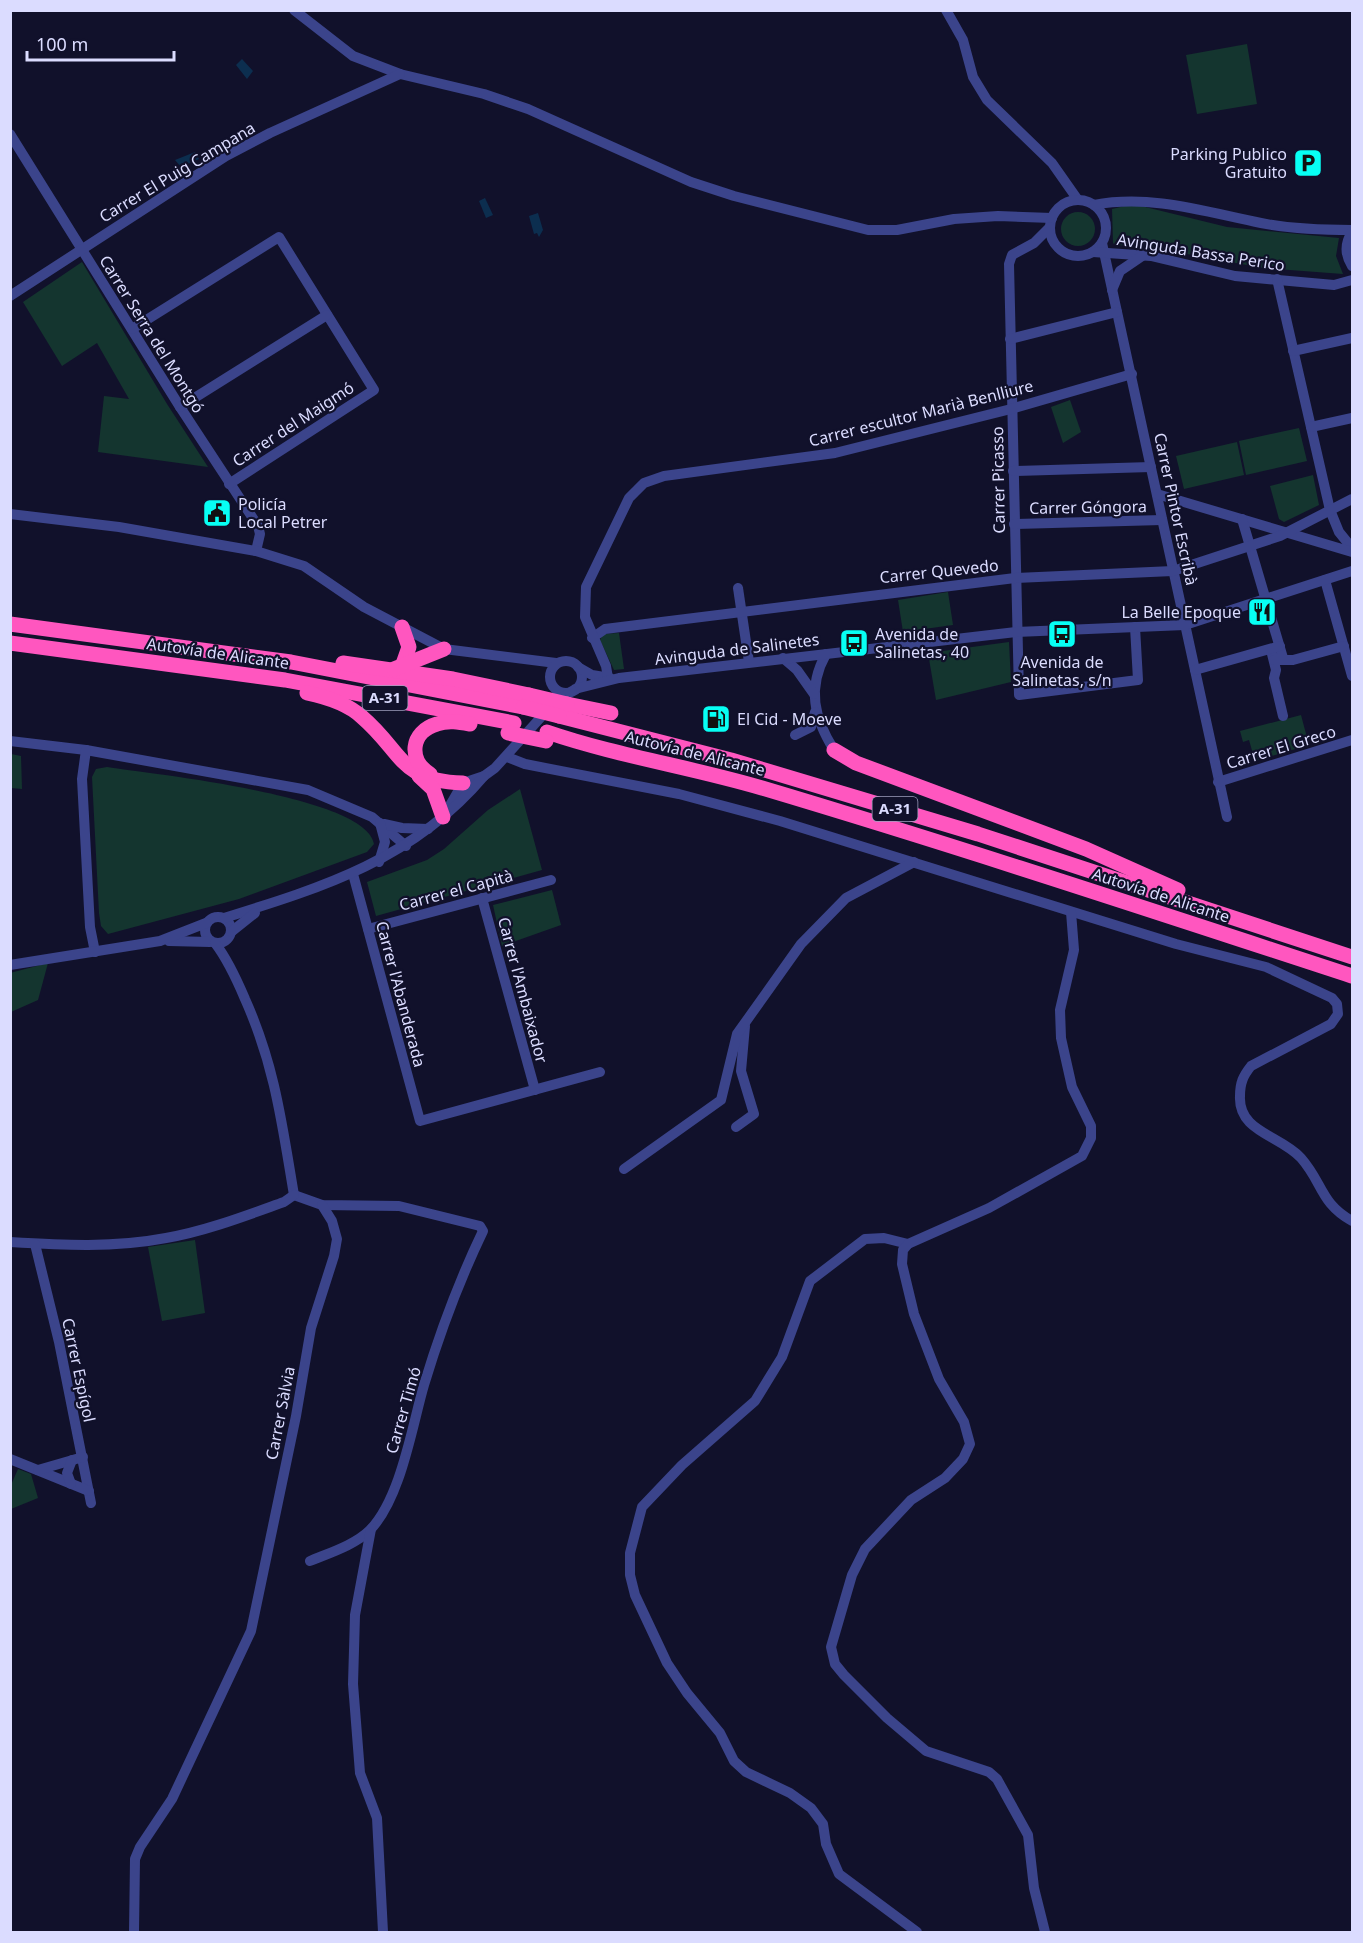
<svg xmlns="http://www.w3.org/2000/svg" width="1363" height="1943" font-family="'Noto Sans',sans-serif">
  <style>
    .green { fill: #14352f }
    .water { fill: #0c2e4f }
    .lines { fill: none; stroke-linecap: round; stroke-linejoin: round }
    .minor { stroke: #3b448b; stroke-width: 10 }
    .highway { stroke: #ff56bf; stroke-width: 15 }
    .highway-bridge { stroke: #ff56bf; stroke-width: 15 }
    .labels { text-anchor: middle; stroke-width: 4.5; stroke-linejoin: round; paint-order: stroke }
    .shield { fill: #11112b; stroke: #9e9fbf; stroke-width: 1.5 }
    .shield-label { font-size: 15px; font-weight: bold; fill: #dbdcff }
    .poi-label { font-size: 16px; fill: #dbdcff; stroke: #11112b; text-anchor: start }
    .street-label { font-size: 16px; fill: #dbdcff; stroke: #11112b }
  </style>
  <rect width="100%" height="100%" fill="#11112b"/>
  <g class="green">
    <polygon points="1247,44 1257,104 1197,114 1186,55"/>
    <polygon points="1133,204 1227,227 1339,238 1336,256 1343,274 1263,268 1149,247 1147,243 1137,243 1136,246 1115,245 1113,243 1112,209"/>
    <circle cx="1078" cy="229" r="17"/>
    <polygon points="82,262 167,404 208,467 98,452 104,396 129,399 97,343 62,366 23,302"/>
    <polygon points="1070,400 1081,432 1063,443 1051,407"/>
    <polygon points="1299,428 1307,461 1246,475 1239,441"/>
    <polygon points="1237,442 1244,475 1184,489 1176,456"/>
    <polygon points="1313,475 1319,505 1284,522 1279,519 1270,486"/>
    <polygon points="948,592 953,625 903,632 898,600"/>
    <polygon points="619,633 624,669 614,670 600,640 603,634"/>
    <polygon points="1009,642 1011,682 936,700 928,653"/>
    <polygon points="1301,715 1309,745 1255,761 1249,740 1243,742 1240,731"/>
    <polygon points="11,754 21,756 22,789 11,788"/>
    <path d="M107,767c45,7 260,29 267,77l-7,8 -128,47 -131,35 -7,-8 -2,-13 -7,-136 4,-8z"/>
    <polygon points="520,789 542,870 376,916 367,882 427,860 444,849 488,810"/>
    <polygon points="552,890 561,925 502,946 493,905"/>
    <polygon points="48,963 38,1000 11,1012 10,973"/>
    <polygon points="195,1240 205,1313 162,1321 148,1247"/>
    <polygon points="18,1469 31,1474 38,1498 11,1509 11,1485"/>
  </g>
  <g class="water">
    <polygon points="242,59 253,71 247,79 236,65"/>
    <polygon points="195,152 199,159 181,167 175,160"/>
    <polygon points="485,198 493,215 486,218 479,201"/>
    <polygon points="538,213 543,230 539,237 537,233 534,234 529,216"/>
  </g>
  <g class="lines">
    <g class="minor">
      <polyline points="294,10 353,56 400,74 484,94 528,109 691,182 734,196 868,230 897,230 954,219 998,216 1052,218"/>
      <polyline points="946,10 963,40 973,77 987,100 1052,163 1078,200"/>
      <polyline points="10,134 180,407 258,526 260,534 256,551"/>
      <circle cx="1078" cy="228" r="28"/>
      <path d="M1094,205c57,-11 112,7 167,18 30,6 61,7 91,7"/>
      <polyline points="1050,227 1034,243 1012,255 1009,264 1019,695 1138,680 1135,627"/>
      <path d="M1352,232c-7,11 -7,23 0,34"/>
      <polyline points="1102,243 1227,817"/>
      <polyline points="1093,252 1151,256 1235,276 1334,285 1352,280"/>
      <polyline points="1277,279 1330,510 1339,532 1352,548"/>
      <polyline points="1112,290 1120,271 1142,256"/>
      <polyline points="10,296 226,156 270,133 400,74"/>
      <polyline points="132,329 279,237 374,390 229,484"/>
      <polyline points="1010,339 1117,312"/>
      <polyline points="1293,351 1352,338"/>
      <polyline points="180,407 327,315"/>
      <polyline points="1311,427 1352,418"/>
      <polyline points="1013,471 1151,467"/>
      <polyline points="1157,494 1352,552"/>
      <polyline points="10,514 119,527 256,551 304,566 364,607 444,649 556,663"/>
      <polyline points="1242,519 1283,658"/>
      <polyline points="1014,524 1162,520"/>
      <polyline points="1325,580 1352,676"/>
      <polyline points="738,588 749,662"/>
      <polyline points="592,638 605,629 1015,578 1173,571 1280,536 1352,499"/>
      <path d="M826,654c-19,34 -12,64 8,96"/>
      <polyline points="1272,654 1276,670 1274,678 1283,716"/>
      <polyline points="783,658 797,670 814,694"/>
      <polyline points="1274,660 1293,660 1344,646"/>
      <circle cx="566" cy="677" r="16"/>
      <polyline points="578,667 592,675 610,678"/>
      <polyline points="1195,670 1280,646"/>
      <polyline points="608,678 606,666 585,617 586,587 629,498 644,483 664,476 835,453 1011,409 1132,374"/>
      <polyline points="575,689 619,678 1016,632 1185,625 1352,571"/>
      <polyline points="795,735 811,727 815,712"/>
      <polyline points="10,741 86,750 308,790 372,817 406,846"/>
      <polyline points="86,750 82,779 90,927 95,952"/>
      <path d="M507,757l18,7 154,30 101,27 396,123 90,23 66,31 5,6 1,10 -7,10 -80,42c-8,10 -11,17 -11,30 -2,36 40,39 61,62 22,25 19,45 51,63"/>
      <polyline points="1218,782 1352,740"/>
      <polyline points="449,807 463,783 484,776 495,768 552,705 572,691"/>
      <polyline points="384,824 402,828 428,829"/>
      <polyline points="379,862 385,842 380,823"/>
      <polyline points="353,874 420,1121 600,1072"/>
      <polyline points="482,898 535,1090"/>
      <circle cx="218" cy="930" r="13"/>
      <path d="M224,918c100,-31 190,-59 260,-142"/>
      <polyline points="368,929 551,880"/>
      <polyline points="231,932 255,913"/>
      <polyline points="169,941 210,942"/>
      <path d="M215,943c13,17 22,37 30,56 30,67 37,125 49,196"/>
      <polyline points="10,965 160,941 206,923"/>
      <polyline points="736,1127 754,1114 741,1071 745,1026"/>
      <polyline points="624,1169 721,1100 737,1034 801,944 846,898 914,862"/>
      <path d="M294,1195l28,10 77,1 81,20 3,5c-24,50 -43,101 -59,154 -12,41 -23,113 -54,145 -15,15 -41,23 -60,31"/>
      <path d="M10,1242c52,3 104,6 156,-4 40,-7 79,-22 118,-36l10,-7"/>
      <polyline points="35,1244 59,1342 91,1503"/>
      <polyline points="908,1244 884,1238 865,1239 810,1281 782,1357 755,1401 682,1465 642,1507 630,1553 630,1575 635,1595 667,1663 687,1693 720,1733 734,1761 746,1772 790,1793 811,1808 823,1824 826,1844 839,1874 917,1932"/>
      <polyline points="10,1459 89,1491"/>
      <polyline points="38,1470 83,1457"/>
      <polyline points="71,1484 67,1473 72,1460"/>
      <polyline points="371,1529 355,1615 353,1684 360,1773 377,1818 383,1932"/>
      <polyline points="134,1932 135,1859 140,1847 172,1799 251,1631 296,1416 311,1328 334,1256 337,1239 332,1221 322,1205"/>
      <polyline points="1045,1932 1034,1888 1028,1835 997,1779 989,1772 926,1751 887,1718 844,1675 835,1664 831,1647 852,1575 865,1549 911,1500 945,1478 963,1459 970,1444 964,1422 939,1379 914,1314 902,1264 903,1250 908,1244 989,1208 1082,1156 1091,1138 1091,1126 1072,1087 1061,1038 1060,1010 1074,950 1071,912"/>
    </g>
    <g class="highway">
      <polyline points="10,624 291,662 523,707"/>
      <polyline points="402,627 409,647 403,664"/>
      <polyline points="10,643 285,680 514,723"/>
      <polyline points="343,663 453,679 529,695"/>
      <polyline points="394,669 444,649"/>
      <path d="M307,693c19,4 40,10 55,24 41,35 37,64 101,66"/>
      <polyline points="567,704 611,713"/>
      <polyline points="559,716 731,760 978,834 1352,957"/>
      <path d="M547,732c70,24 144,35 215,56 198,59 394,124 590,188"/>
      <polyline points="834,750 856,763 1086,849 1178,890"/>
      <path d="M430,774c-22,-14 -20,-42 7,-50 11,-4 22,-2 33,0"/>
      <polyline points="419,776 433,789 443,817"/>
    </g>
    <g class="highway-bridge">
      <polyline points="529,695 567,704"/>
      <polyline points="523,707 559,716"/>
      <polyline points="508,733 546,741"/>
    </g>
  </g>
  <defs>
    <g id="parking-square" transform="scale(1.5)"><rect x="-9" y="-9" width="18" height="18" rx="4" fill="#07fff4" stroke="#11112b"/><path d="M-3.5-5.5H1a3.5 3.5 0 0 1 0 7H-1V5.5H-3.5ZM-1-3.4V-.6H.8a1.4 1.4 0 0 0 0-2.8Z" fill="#111"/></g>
    <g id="civic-square" transform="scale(1.5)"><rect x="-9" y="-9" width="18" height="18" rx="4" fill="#07fff4" stroke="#11112b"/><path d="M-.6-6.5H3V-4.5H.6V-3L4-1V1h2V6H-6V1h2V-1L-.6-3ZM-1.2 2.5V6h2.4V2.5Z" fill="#111"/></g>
    <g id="restaurant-square" transform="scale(1.5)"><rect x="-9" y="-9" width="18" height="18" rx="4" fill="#07fff4" stroke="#11112b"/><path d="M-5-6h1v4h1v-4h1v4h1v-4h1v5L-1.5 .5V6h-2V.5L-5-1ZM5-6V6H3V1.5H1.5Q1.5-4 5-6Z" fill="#111"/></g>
    <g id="bus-square" transform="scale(1.5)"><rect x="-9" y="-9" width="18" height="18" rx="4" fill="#07fff4" stroke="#11112b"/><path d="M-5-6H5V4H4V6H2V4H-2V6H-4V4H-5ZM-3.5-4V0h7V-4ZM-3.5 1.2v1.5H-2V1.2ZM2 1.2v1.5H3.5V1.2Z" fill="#111"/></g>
    <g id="fuel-square" transform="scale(1.5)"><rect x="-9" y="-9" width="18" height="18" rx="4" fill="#07fff4" stroke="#11112b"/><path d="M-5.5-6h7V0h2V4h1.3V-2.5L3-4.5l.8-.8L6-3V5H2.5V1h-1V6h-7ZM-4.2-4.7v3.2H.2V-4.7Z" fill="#111"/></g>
  </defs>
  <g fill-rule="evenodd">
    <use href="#parking-square" x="1308" y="163"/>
    <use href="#civic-square" x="217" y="513"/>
    <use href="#restaurant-square" x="1262" y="612"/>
    <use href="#bus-square" x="1062" y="634"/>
    <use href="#bus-square" x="854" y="643"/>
    <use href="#fuel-square" x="716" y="719"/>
  </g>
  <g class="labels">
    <g class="shield">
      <rect x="362.5" y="686" width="45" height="24" rx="4.5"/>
      <rect x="872.5" y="797" width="45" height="24" rx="4.5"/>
    </g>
    <g class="shield-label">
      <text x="385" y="703">A-31</text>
      <text x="895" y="814">A-31</text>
    </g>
    <g class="poi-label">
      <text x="1287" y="160" text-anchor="end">Parking Publico<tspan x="1287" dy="18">Gratuito</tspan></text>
      <text x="238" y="510">Policía<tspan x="238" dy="18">Local Petrer</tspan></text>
      <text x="1241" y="618" text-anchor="end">La Belle Epoque</text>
      <text x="875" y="640">Avenida de<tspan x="875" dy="18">Salinetas, 40</tspan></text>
      <text x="1062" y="668" text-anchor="middle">Avenida de<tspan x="1062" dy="18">Salinetas, s/n</tspan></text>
      <text x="737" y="725">El Cid - Moeve</text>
    </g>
    <g class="street-label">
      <text transform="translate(177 172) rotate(-31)" y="6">Carrer El Puig Campana</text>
      <text transform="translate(1201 252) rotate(9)" y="6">Avinguda Bassa Perico</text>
      <text transform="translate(152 334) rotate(58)" y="6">Carrer Serra del Montgó</text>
      <text transform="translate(921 413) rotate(-14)" y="6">Carrer escultor Marià Benlliure</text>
      <text transform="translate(293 424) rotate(-33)" y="6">Carrer del Maigmó</text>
      <text transform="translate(998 480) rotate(-91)" y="6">Carrer Picasso</text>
      <text transform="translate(1088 507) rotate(-1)" y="6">Carrer Góngora</text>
      <text transform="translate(1176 509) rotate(78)" y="6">Carrer Pintor Escribà</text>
      <text transform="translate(939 571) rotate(-6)" y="6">Carrer Quevedo</text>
      <text transform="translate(737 649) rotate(-7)" y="6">Avinguda de Salinetes</text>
      <text transform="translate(218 653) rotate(8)" y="6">Autovía de Alicante</text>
      <text transform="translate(1281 747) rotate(-17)" y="6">Carrer El Greco</text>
      <text transform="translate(695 753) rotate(14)" y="6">Autovía de Alicante</text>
      <text transform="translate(456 890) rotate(-15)" y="6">Carrer el Capità</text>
      <text transform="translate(1161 895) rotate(18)" y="6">Autovía de Alicante</text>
      <text transform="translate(523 990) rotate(75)" y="6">Carrer l'Ambaixador</text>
      <text transform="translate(401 994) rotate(75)" y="6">Carrer l'Abanderada</text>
      <text transform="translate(79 1370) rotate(78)" y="6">Carrer Espígol</text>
      <text transform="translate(403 1410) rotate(-74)" y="6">Carrer Timó</text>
      <text transform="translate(280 1413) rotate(-79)" y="6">Carrer Sàlvia</text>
    </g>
  </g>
  <rect width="1363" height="1943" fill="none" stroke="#dbdcff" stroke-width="24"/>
  <path d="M27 51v9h147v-9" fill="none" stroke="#dbdcff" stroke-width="3"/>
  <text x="36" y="51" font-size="18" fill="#dbdcff" stroke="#11112b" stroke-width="4.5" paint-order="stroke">100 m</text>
</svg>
